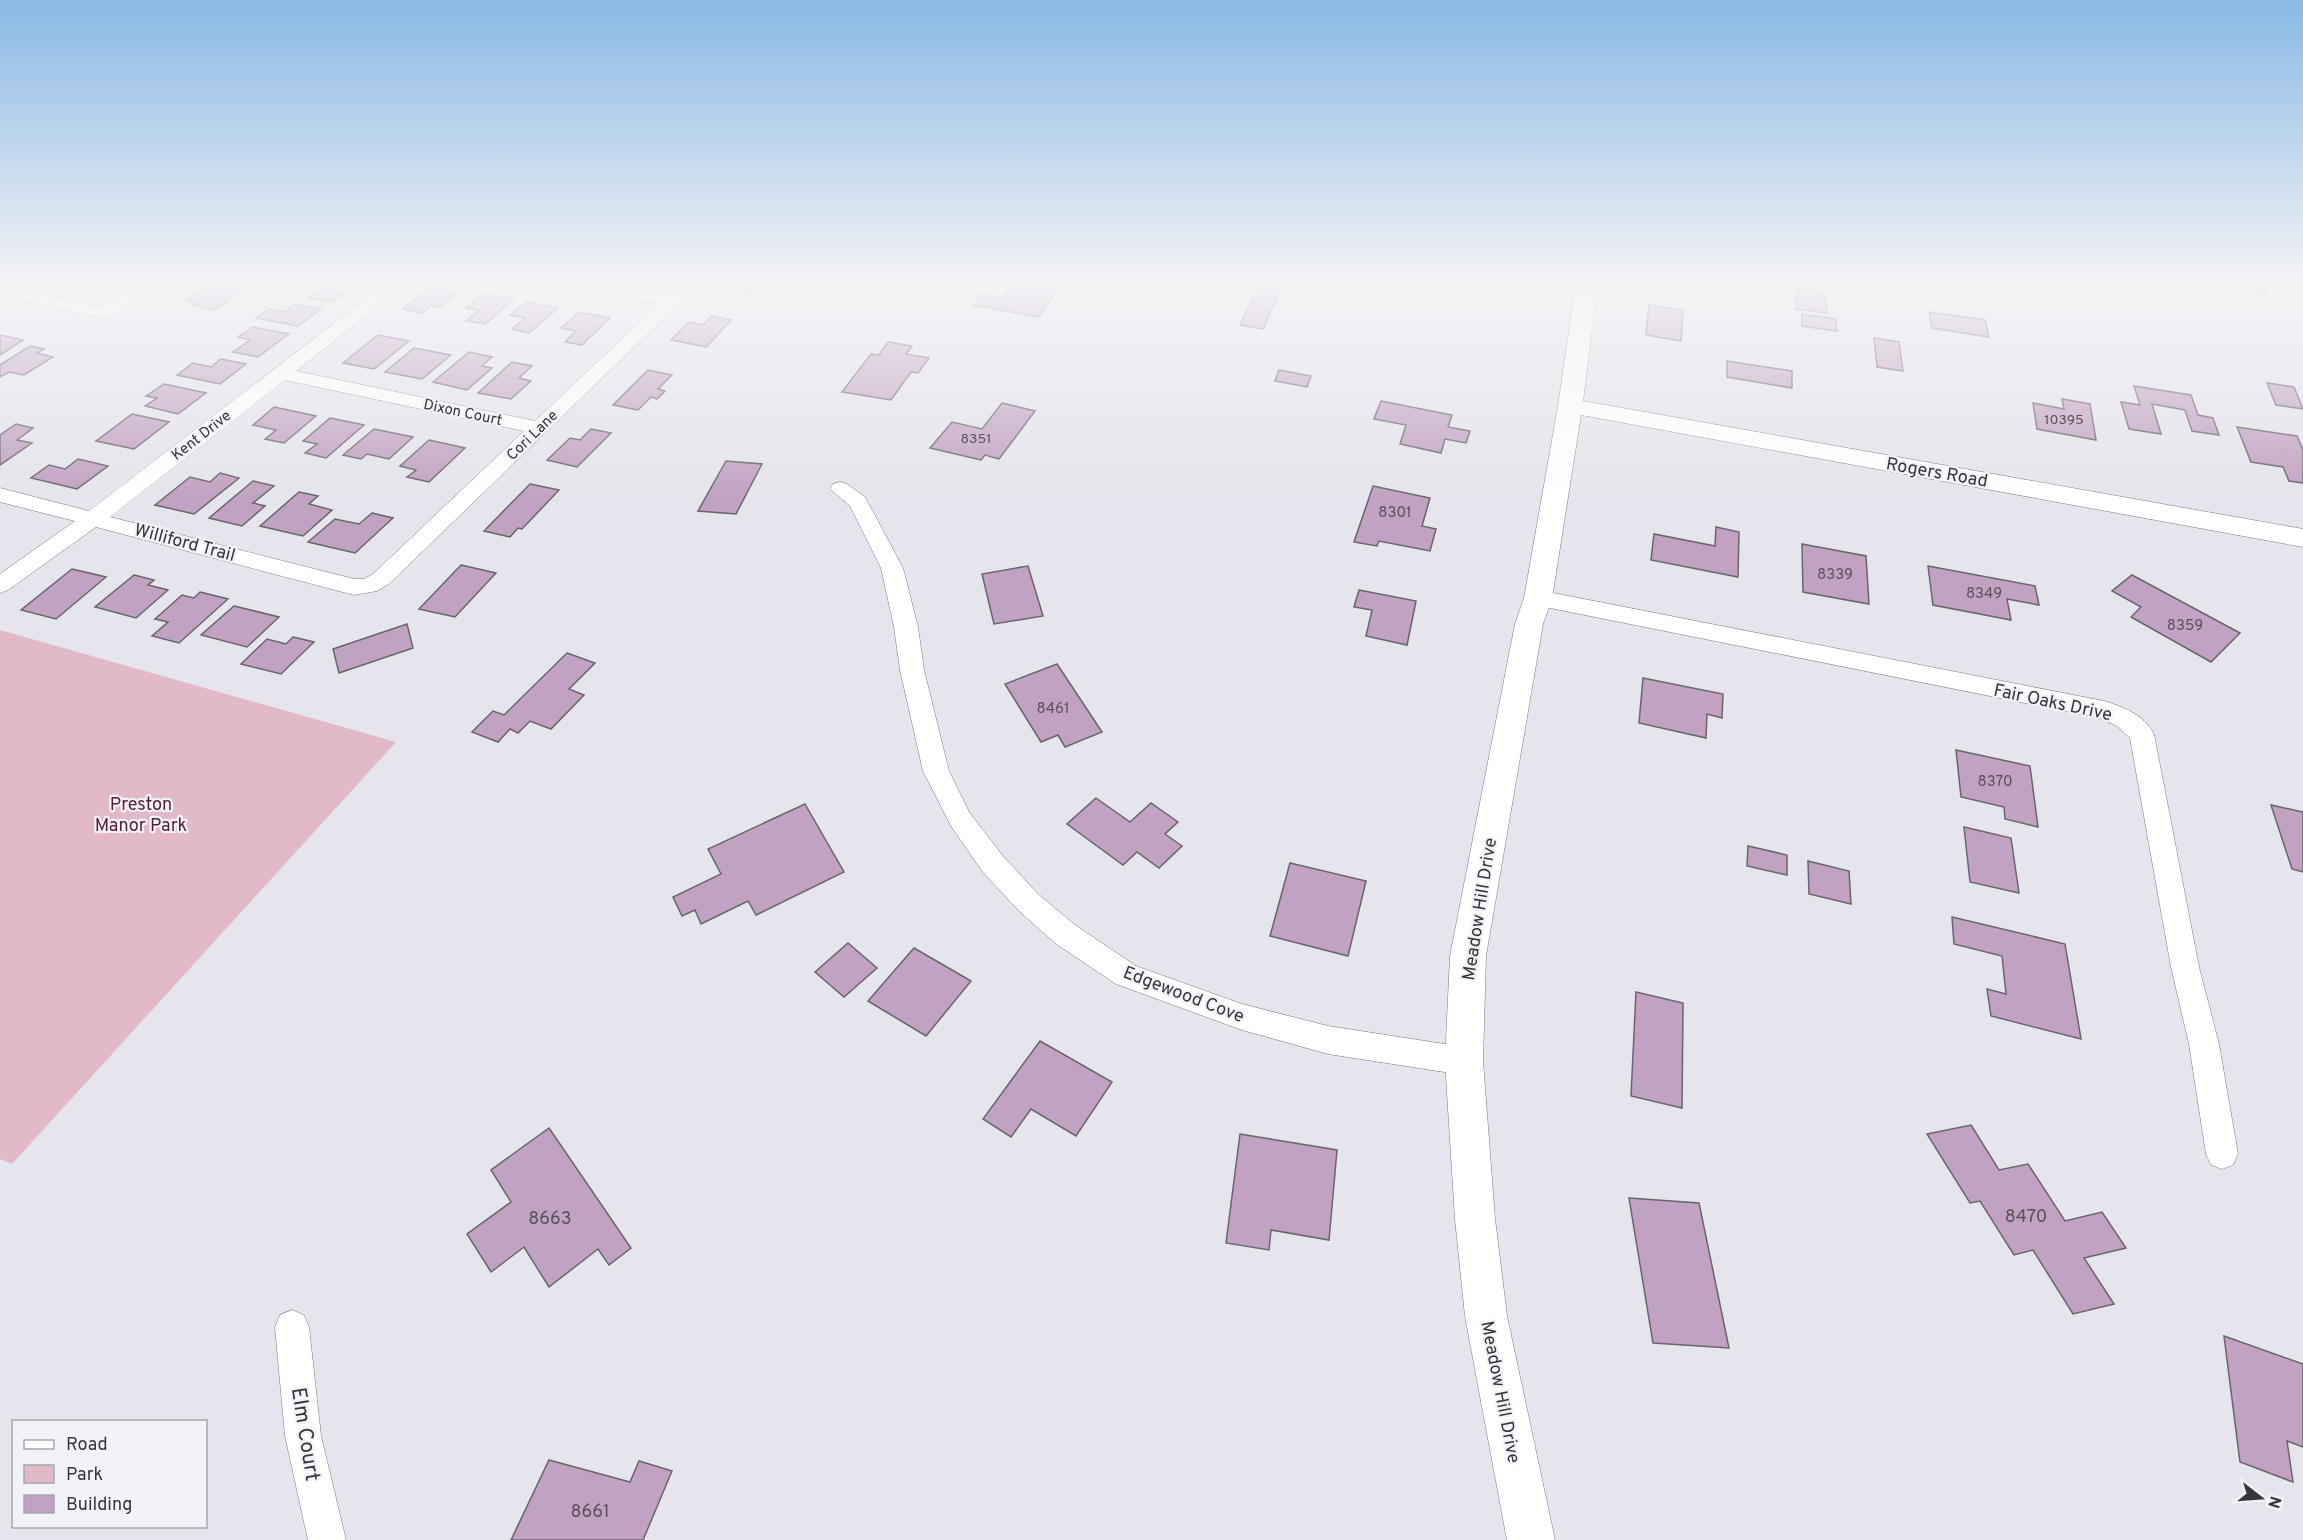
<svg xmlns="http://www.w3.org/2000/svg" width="2303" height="1540" font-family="Overpass,sans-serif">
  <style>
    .green { fill: #e2b9c8 }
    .building { fill: #c2a2c2; stroke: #6a656a; stroke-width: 1.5 }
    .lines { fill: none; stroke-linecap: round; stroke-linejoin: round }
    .minor-casing { stroke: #7b7980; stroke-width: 1 }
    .tertiary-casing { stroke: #7b7980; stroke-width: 1 }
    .minor { fill: #fff; fill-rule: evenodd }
    .tertiary { fill: #fff; fill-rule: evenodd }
    .labels { text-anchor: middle; stroke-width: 4.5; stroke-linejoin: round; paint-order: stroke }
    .far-number-label { font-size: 14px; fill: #59515a }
    .far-street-label { font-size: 15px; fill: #363638; stroke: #f3f2f9 }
    .number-label { font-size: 15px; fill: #59515a }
    .street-label { font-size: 18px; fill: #363638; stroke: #f3f2f9 }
    .park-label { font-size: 18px; fill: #551d37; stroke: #f3f2f9 }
    .near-number-label { font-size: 18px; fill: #59515a }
    .near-street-label { font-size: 21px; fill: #363638; stroke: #f3f2f9 }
  </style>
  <rect width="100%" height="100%" fill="#e6e4ec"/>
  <polygon class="green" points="0,630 396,742 12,1164 0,1159"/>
  <g class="building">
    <polygon points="317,282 359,282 332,302 308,298 323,287 312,285"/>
    <polygon points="727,282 760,282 749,294 720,289"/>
    <polygon points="2214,282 2262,282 2268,294 2216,287"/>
    <polygon points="435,283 462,288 440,307 431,305 422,313 403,309"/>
    <polygon points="1022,283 1057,289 1039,317 974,305 982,294 1002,298 1012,284 1020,286"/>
    <polygon points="210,284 243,290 214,310 192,305 197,302 186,300"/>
    <polygon points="1259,285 1281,289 1263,329 1240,325"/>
    <polygon points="1796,288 1825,292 1827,313 1796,309"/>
    <polygon points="483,294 514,299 485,324 466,321 479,310 466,308"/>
    <polygon points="527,302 558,308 529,333 512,329 525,318 510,315"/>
    <polygon points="295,304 321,309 298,326 256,318 269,309 285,312"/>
    <polygon points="1649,305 1683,310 1681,341 1646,335"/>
    <polygon points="579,312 610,318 582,345 565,342 576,331 561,328"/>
    <polygon points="1929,312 1985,320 1989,337 1932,328"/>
    <polygon points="1802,314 1836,319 1837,331 1802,326"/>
    <polygon points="712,316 731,320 706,347 671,340 689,322 703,325"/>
    <polygon points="253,327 289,334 258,357 233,352 250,340 238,337"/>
    <polygon points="0,335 23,340 0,355"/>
    <polygon points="378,335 409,341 374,369 343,363"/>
    <polygon points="1874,338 1899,342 1903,371 1877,367"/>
    <polygon points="888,342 912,346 906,354 929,358 918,373 911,372 891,400 842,392 871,354 879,355"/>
    <polygon points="30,346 44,349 37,353 53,357 24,375 9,372 0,377 0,365"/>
    <polygon points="414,348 451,355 422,379 385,372"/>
    <polygon points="469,352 492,357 482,366 492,368 467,390 433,382"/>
    <polygon points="221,359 246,364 220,384 177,375 193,363 211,367"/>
    <polygon points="1727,361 1792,371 1792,388 1727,377"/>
    <polygon points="512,362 532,366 519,378 531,381 511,399 478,393"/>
    <polygon points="648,370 672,375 658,389 665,391 657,399 651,397 638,410 613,405"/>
    <polygon points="1279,370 1311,376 1307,387 1275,381"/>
    <polygon points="2267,383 2294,387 2303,409 2276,405"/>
    <polygon points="164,384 206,393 178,414 145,406 157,398 146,396"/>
    <polygon points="2134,386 2191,395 2198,415 2213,418 2219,435 2192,431 2185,410 2152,404 2161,434 2129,429 2121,402 2140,405"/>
    <polygon points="2062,399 2090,404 2096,440 2037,429 2033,403 2064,409"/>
    <polygon points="1381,401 1452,415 1448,427 1470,431 1466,443 1445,439 1441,453 1400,444 1406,425 1374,419"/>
    <polygon points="1002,403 1035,411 999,459 985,455 981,460 930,448 952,422 982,429"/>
    <polygon points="274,407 316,416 284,443 265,439 276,430 253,425"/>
    <polygon points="132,414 169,422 134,449 96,441"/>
    <polygon points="330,418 364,425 326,458 305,453 317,444 303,441"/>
    <polygon points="16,424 33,428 17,440 32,443 0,465 0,435"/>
    <polygon points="2237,427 2297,436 2303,450 2303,483 2289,481 2283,467 2251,462"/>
    <polygon points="374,429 413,437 389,459 367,454 361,459 343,455"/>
    <polygon points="591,429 611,433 577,467 547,460 570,438 580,440"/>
    <polygon points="429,440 465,448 429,482 407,477 416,470 400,466"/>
    <polygon points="78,459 108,466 77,489 31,478 49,465 65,469"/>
    <polygon points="726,461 762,464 736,514 698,511"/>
    <polygon points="220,473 239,478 194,514 155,505 190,477 210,482"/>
    <polygon points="253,481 274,486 253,503 265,506 242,526 209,518"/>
    <polygon points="530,484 559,490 522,529 518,528 510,537 484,531"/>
    <polygon points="1373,486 1430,498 1422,526 1436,529 1430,551 1379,541 1377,546 1354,542"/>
    <polygon points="299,492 318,496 309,504 332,510 303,536 260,526"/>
    <polygon points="372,513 393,518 355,553 308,542 335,519 359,524"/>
    <polygon points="1716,527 1739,532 1738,577 1651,560 1654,534 1715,546"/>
    <polygon points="1802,544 1866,556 1869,604 1803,592"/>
    <polygon points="461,565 496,573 455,617 419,609"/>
    <polygon points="1028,566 1043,616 994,624 982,574"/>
    <polygon points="1928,566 2035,586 2039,605 2007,599 2011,620 1933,605"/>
    <polygon points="72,569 106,577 56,619 21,610"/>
    <polygon points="134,575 154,580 148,585 168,590 136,618 95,607"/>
    <polygon points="2132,575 2240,633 2211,662 2131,617 2141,607 2112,591"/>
    <polygon points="1359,590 1416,601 1407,645 1366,636 1372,610 1354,607"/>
    <polygon points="200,592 228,599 179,643 152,636 168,622 155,619 182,595 194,598"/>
    <polygon points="234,606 279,617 247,647 201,635"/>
    <polygon points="407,624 413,648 339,673 333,649"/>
    <polygon points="293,637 314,642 281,674 241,664 267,639 286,644"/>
    <polygon points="567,653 595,663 569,689 584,695 551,729 530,721 518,733 510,729 498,742 472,732 493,711 504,715"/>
    <polygon points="1057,664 1102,732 1065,747 1058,735 1041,742 1005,684"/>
    <polygon points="1643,678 1723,694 1722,718 1707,714 1706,738 1639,723"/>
    <polygon points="1956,750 2030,766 2038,827 2005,819 2004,807 1961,797"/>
    <polygon points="1096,798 1130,822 1151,803 1178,822 1165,834 1182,846 1159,868 1137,852 1123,865 1067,824"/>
    <polygon points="805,804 844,872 756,915 748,901 701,924 695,910 682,916 673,897 721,874 708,849"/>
    <polygon points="2271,805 2303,812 2303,872 2292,869"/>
    <polygon points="1964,827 2011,838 2019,893 1970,882"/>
    <polygon points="1748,846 1787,855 1787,875 1747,866"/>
    <polygon points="1808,861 1849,871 1851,904 1809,894"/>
    <polygon points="1290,863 1366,881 1348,956 1270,936"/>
    <polygon points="1952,917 2065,944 2081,1039 1991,1016 1987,989 2006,994 2002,956 1954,944"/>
    <polygon points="848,943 877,968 844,997 815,972"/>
    <polygon points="914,948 971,981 926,1036 868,1001"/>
    <polygon points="1636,992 1683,1003 1682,1108 1631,1096"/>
    <polygon points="1040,1041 1112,1082 1076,1136 1031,1109 1011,1137 983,1119"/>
    <polygon points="1971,1125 1999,1170 2028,1164 2065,1221 2102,1212 2126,1248 2084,1258 2114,1304 2073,1314 2033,1250 2014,1255 1980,1201 1970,1203 1927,1134"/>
    <polygon points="549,1128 631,1248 609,1265 598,1249 549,1287 524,1247 491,1272 467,1234 511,1202 491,1170"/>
    <polygon points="1240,1134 1337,1150 1329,1240 1271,1230 1269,1250 1226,1243"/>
    <polygon points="1629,1198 1699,1203 1729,1348 1653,1343"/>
    <polygon points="2224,1336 2303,1364 2303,1447 2287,1441 2293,1482 2240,1462"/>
    <polygon points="549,1460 630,1482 639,1461 672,1471 643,1540 511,1540"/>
  </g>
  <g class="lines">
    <g class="minor-casing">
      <g id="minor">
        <polygon points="139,282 160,282 110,317 104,318 0,296 0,286 101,307"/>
        <path d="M388,282h20l-112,89 239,50 124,-117 -96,-17 -6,-1 -3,-4h38l76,13 14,-13h19l-312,302 -12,7 -23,4 -258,-68 -88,63 -8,3v-19l75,-53 -75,-19v-14l89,23zM285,380l239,51 -151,143 -9,5h-10l-244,-62z"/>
        <polygon points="840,482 847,484 865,497 903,568 918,627 924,670 949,771 969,812 1002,855 1038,894 1075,925 1136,966 1242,1004 1328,1026 1464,1047 1475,1051 1479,1061 1475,1071 1464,1075 1328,1054 1242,1030 1116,984 1055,943 1018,910 982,871 951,826 923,771 900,670 894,627 881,568 850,506 830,489 833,484"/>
        <path d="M1538,590l566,111c20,6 40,14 50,33l45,233 20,77 19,110 -5,11 -11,4 -11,-4 -5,-11 -17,-110 -18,-77 -41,-229 -13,-12 -17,-8 -570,-114 -3,-6 3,-6z"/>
        <polygon points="292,1310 304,1315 309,1327 321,1436 346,1540 308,1540 285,1436 275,1327 280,1315"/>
      </g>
    </g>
    <g class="tertiary-casing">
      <polygon id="tertiary" points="1576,282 1598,282 1583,401 2303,529 2303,547 1581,415 1552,598 1543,624 1486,956 1483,1061 1495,1219 1507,1316 1555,1540 1507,1540 1465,1316 1455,1219 1445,1061 1450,956 1515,624 1524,598 1558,406"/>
    </g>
    <use href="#minor" class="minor"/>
    <use href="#tertiary" class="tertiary"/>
  </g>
  <linearGradient id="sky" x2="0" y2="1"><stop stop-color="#89b9e4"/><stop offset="0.57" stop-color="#f4f3f6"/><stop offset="1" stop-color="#f4f3f6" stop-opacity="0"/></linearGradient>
  <rect width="2303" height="497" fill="url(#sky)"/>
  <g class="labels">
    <g class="far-number-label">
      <text x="2064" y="424">10395</text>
      <text x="976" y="443">8351</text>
    </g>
    <g class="far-street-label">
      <text transform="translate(463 412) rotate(12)" y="5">Dixon Court</text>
      <text transform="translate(201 435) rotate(-38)" y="5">Kent Drive</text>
      <text transform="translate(532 435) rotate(-44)" y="5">Cori Lane</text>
    </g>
    <g class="number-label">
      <text x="1395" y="517">8301</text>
      <text x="1835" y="579">8339</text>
      <text x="1984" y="598">8349</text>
      <text x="2185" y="630">8359</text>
      <text x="1053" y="713">8461</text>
      <text x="1995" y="786">8370</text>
    </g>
    <g class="street-label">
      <text transform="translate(1937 472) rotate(10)" y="6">Rogers Road</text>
      <text transform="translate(185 542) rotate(15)" y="6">Williford Trail</text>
      <text transform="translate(2053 702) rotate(12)" y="6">Fair Oaks Drive</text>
      <text transform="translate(1479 909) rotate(-81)" y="6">Meadow Hill Drive</text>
      <text transform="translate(1184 994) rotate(21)" y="6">Edgewood Cove</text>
      <text transform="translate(1501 1392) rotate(79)" y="6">Meadow Hill Drive</text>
    </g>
    <g class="park-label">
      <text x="141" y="810">Preston<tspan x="141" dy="21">Manor Park</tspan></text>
    </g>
    <g class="near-number-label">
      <text x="2026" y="1222">8470</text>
      <text x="550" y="1224">8663</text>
      <text x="590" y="1517">8661</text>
    </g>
    <g class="near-street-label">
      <text transform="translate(306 1434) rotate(81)" y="7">Elm Court</text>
    </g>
  </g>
  <rect x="12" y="1420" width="195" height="108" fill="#f3f2f9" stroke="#a7a7ac" stroke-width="1.5"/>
  <rect x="24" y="1440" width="30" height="9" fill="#ffffff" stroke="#a7a7ac" stroke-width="1.5"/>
  <text x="66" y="1450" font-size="18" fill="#363638">Road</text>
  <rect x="24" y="1465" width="30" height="18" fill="#e2b9c8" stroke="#a7a7ac" stroke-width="1.5"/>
  <text x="66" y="1480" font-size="18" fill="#363638">Park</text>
  <rect x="24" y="1495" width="30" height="18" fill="#c2a2c2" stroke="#a7a7ac" stroke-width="1.5"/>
  <text x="66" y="1510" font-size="18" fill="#363638">Building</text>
  <g transform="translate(2261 1498) rotate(107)" stroke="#f3f2f9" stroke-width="4.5" paint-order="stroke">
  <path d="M0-4.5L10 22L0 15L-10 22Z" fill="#363638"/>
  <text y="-9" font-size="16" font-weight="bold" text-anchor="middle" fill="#363638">N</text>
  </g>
</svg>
